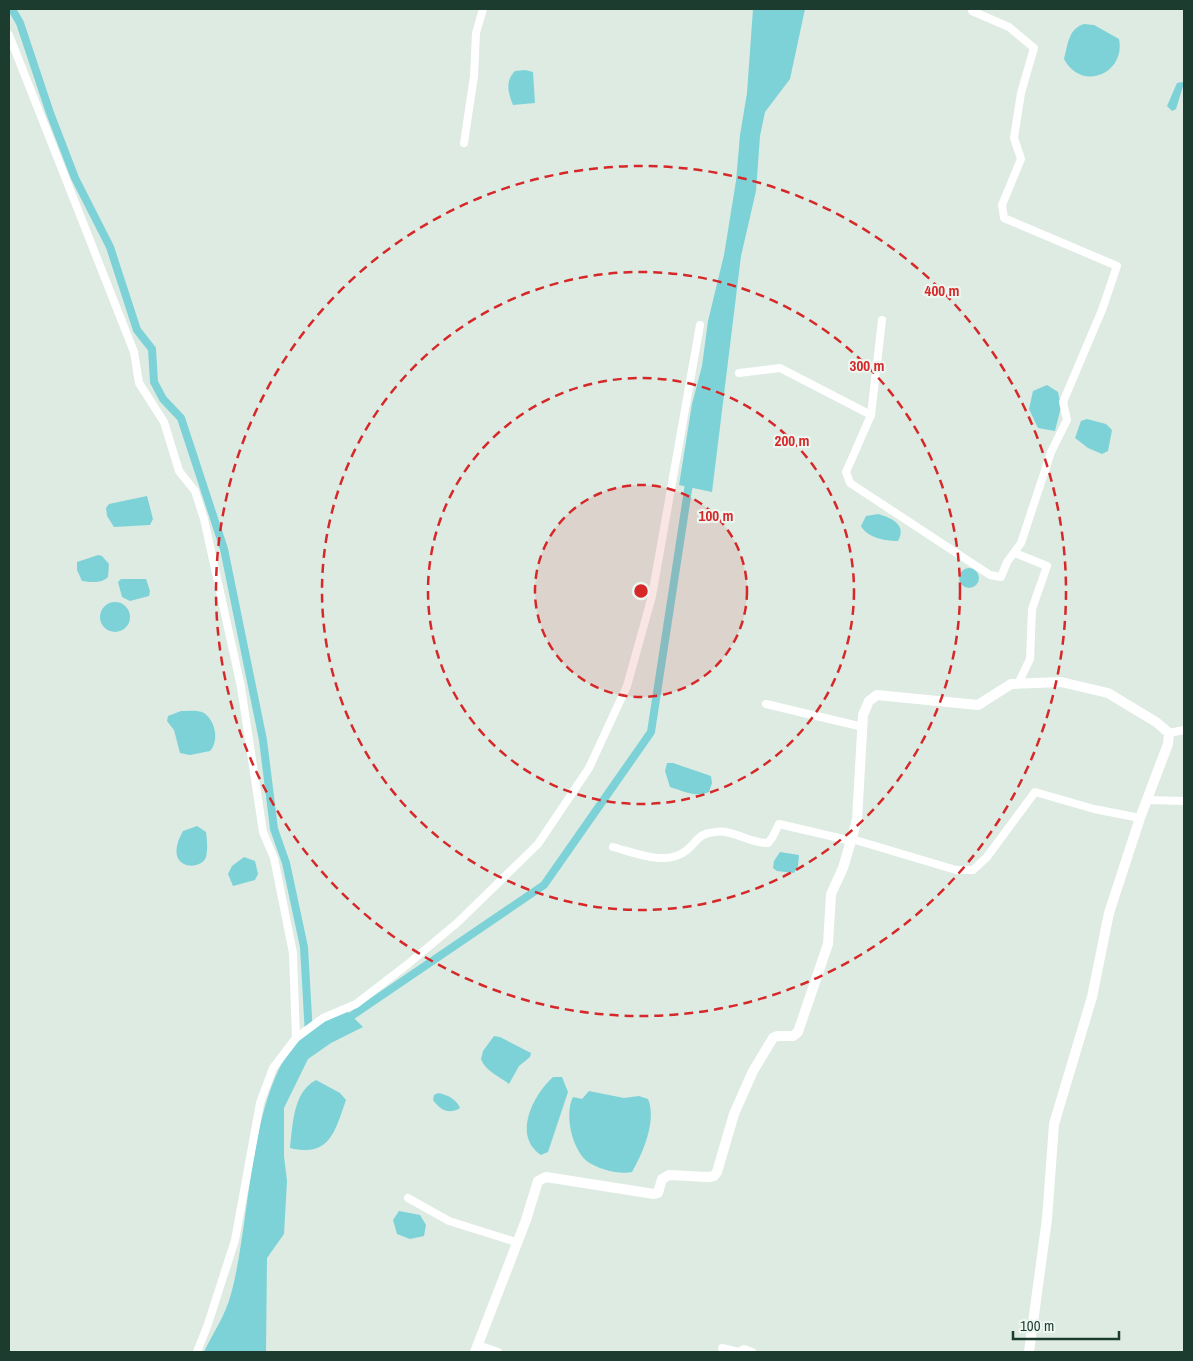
<svg xmlns="http://www.w3.org/2000/svg" width="1193" height="1361" font-family="'Archivo Narrow',sans-serif">
  <style>
    .water { fill: #7dd2d7 }
    .lines { fill: none; stroke-linecap: round; stroke-linejoin: round }
    .canal { stroke: #7dd2d7; stroke-width: 8 }
    .street { stroke: #fff; stroke-width: 8 }
    .secondary { stroke: #fff; stroke-width: 10 }
    .ring { fill: none; stroke: #d62828; stroke-width: 2.5; stroke-dasharray: 9 6 }
    .centre { fill: #d62828; stroke: #edf7f1; stroke-width: 2.5 }
    .ring-label { font-size: 15px; text-anchor: middle; font-weight: bold; fill: #d62828; stroke: #edf7f1; stroke-width: 4.5; stroke-linejoin: round; paint-order: stroke }
  </style>
  <rect width="100%" height="100%" fill="#ddebe3"/>
  <g class="water">
    <polygon points="753,9 805,9 790,79 765,112 760,136 756,191 741,256 712,492 679,485 692,404 702,366 708,321 724,255 736,181 740,135 747,93"/>
    <path d="M1084,24l10,1 25,14c7,35 -38,53 -55,20 4,-14 4,-30 20,-35z"/>
    <path d="M525,70l8,2 2,31 -22,2c-5,-12 -8,-24 2,-34z"/>
    <polygon points="1182,82 1184,83 1176,109 1172,111 1167,106 1177,83"/>
    <polygon points="1047,385 1058,392 1061,407 1055,431 1038,428 1029,409 1033,391"/>
    <polygon points="1087,419 1106,424 1112,430 1108,451 1102,454 1088,448 1075,438 1081,421"/>
    <polygon points="147,496 153,519 150,525 114,527 107,516 106,508 109,504"/>
    <path d="M878,514c14,4 29,11 20,27 -12,0 -31,-3 -37,-15l5,-10z"/>
    <path d="M98,555l4,1 7,8 -1,13c-7,7 -17,5 -26,4l-5,-11v-8z"/>
    <circle cx="969" cy="578" r="10"/>
    <polygon points="121,579 146,579 150,591 149,596 130,601 122,597 118,582"/>
    <circle cx="115" cy="617" r="15"/>
    <path d="M181,711c6,0 15,-1 21,1 13,6 18,29 8,39l-20,4 -10,-2 -6,-23 -7,-9 1,-5z"/>
    <path d="M667,763h6l38,13 1,7 -3,9c-13,6 -26,-1 -39,-5l-5,-16z"/>
    <path d="M197,826l9,6c1,8 2,17 0,25 -5,15 -45,13 -23,-26z"/>
    <polygon points="780,852 799,855 798,866 794,873 777,871 773,868 774,861"/>
    <polygon points="244,857 255,861 258,874 255,880 233,886 228,874 232,866"/>
    <path d="M347,1011l16,16 -32,16 -23,16 -24,49v48l3,25 -3,53 -17,24 -1,94h-62c9,-19 22,-38 27,-58 20,-72 17,-200 68,-255 13,-14 30,-21 48,-28z"/>
    <path d="M494,1036l6,1 31,16 -1,4 -11,9 -10,18c-10,-8 -24,-13 -28,-25l2,-8z"/>
    <path d="M553,1077h9l6,15 -20,60 -7,3c-29,-19 -8,-60 12,-78z"/>
    <path d="M316,1080l24,13 6,7c-11,31 -16,58 -56,48 3,-24 3,-56 26,-68z"/>
    <path d="M589,1091l35,7 15,-2 9,3c9,21 -5,54 -16,73 -12,3 -34,-3 -44,-10 -16,-12 -24,-48 -15,-65l9,2z"/>
    <path d="M438,1093c10,2 18,6 22,15 -11,7 -20,2 -27,-8l1,-5z"/>
    <polygon points="399,1211 420,1215 426,1225 424,1236 410,1239 397,1234 393,1220"/>
  </g>
  <g class="lines">
    <g class="canal">
      <polyline points="12,9 20,23 50,113 75,178 110,247 137,330 152,349 154,382 163,399 181,418 224,549 263,740 274,829 286,863 304,947 309,1035"/>
      <polyline points="344,1021 544,885 651,732 690,477"/>
    </g>
    <g class="street">
      <polyline points="9,35 134,352 139,383 164,422 179,471 195,491 204,519 241,687 263,832 274,858 293,953 296,1038 273,1068 260,1103 235,1240 208,1324 197,1352"/>
      <polyline points="464,143 474,76 476,33 483,9"/>
      <polyline points="739,373 780,368 871,415 846,472 850,483 990,575 1001,577 1007,562 1021,543 1051,452 1067,420 1063,402 1102,310 1117,266 1004,218 1002,205 1021,159 1014,138 1021,93 1034,48 1009,27 972,11 972,9"/>
      <polyline points="871,415 882,320"/>
      <polyline points="1015,553 1047,566 1032,609 1030,659 1018,684"/>
      <polyline points="766,704 863,727"/>
      <polyline points="1169,733 1184,730"/>
      <polyline points="1147,800 1184,801"/>
      <polyline points="852,839 956,870 973,870 987,857 1035,792 1094,809 1140,818"/>
      <path d="M613,847c22,6 54,20 74,3 11,-9 10,-16 28,-18 18,-3 35,12 53,11l4,-5 7,-14 73,17"/>
      <polyline points="296,1038 323,1018 356,1004 408,964 457,923 538,844 589,768 627,686 652,596 700,325"/>
      <polyline points="408,1198 449,1221 516,1242"/>
      <polyline points="478,1345 498,1352"/>
      <polyline points="722,1348 739,1352 744,1349 752,1352"/>
    </g>
    <polyline class="secondary" points="475,1352 526,1220 538,1181 546,1177 654,1194 658,1193 662,1179 669,1175 708,1177 714,1176 717,1172 734,1114 753,1071 773,1038 777,1036 793,1036 798,1032 828,944 831,894 843,868 857,820 863,715 869,701 877,695 978,705 1011,684 1061,682 1108,693 1156,722 1169,733 1168,744 1140,818 1109,913 1092,997 1054,1124 1047,1219 1029,1352"/>
  </g>
  <circle cx="641" cy="591" r="106" fill="#d62828" fill-opacity=".12"/>
  <g class="ring">
    <circle cx="641" cy="591" r="106"/>
    <circle cx="641" cy="591" r="213"/>
    <circle cx="641" cy="591" r="319"/>
    <circle cx="641" cy="591" r="425"/>
  </g>
  <circle cx="641" cy="591" r="8" class="centre"/>
  <g class="ring-label">
    <text x="942" y="296">400 m</text>
    <text x="867" y="371">300 m</text>
    <text x="792" y="446">200 m</text>
    <text x="716" y="521">100 m</text>
  </g>
  <rect width="1193" height="1361" fill="none" stroke="#1d3c30" stroke-width="20"/>
  <path d="M1013 1331v8h106v-8" fill="none" stroke="#1d3c30" stroke-width="2.5"/>
  <text x="1020" y="1331" font-size="15" fill="#1d3c30" stroke="#edf7f1" stroke-width="4" paint-order="stroke">100 m</text>
</svg>
